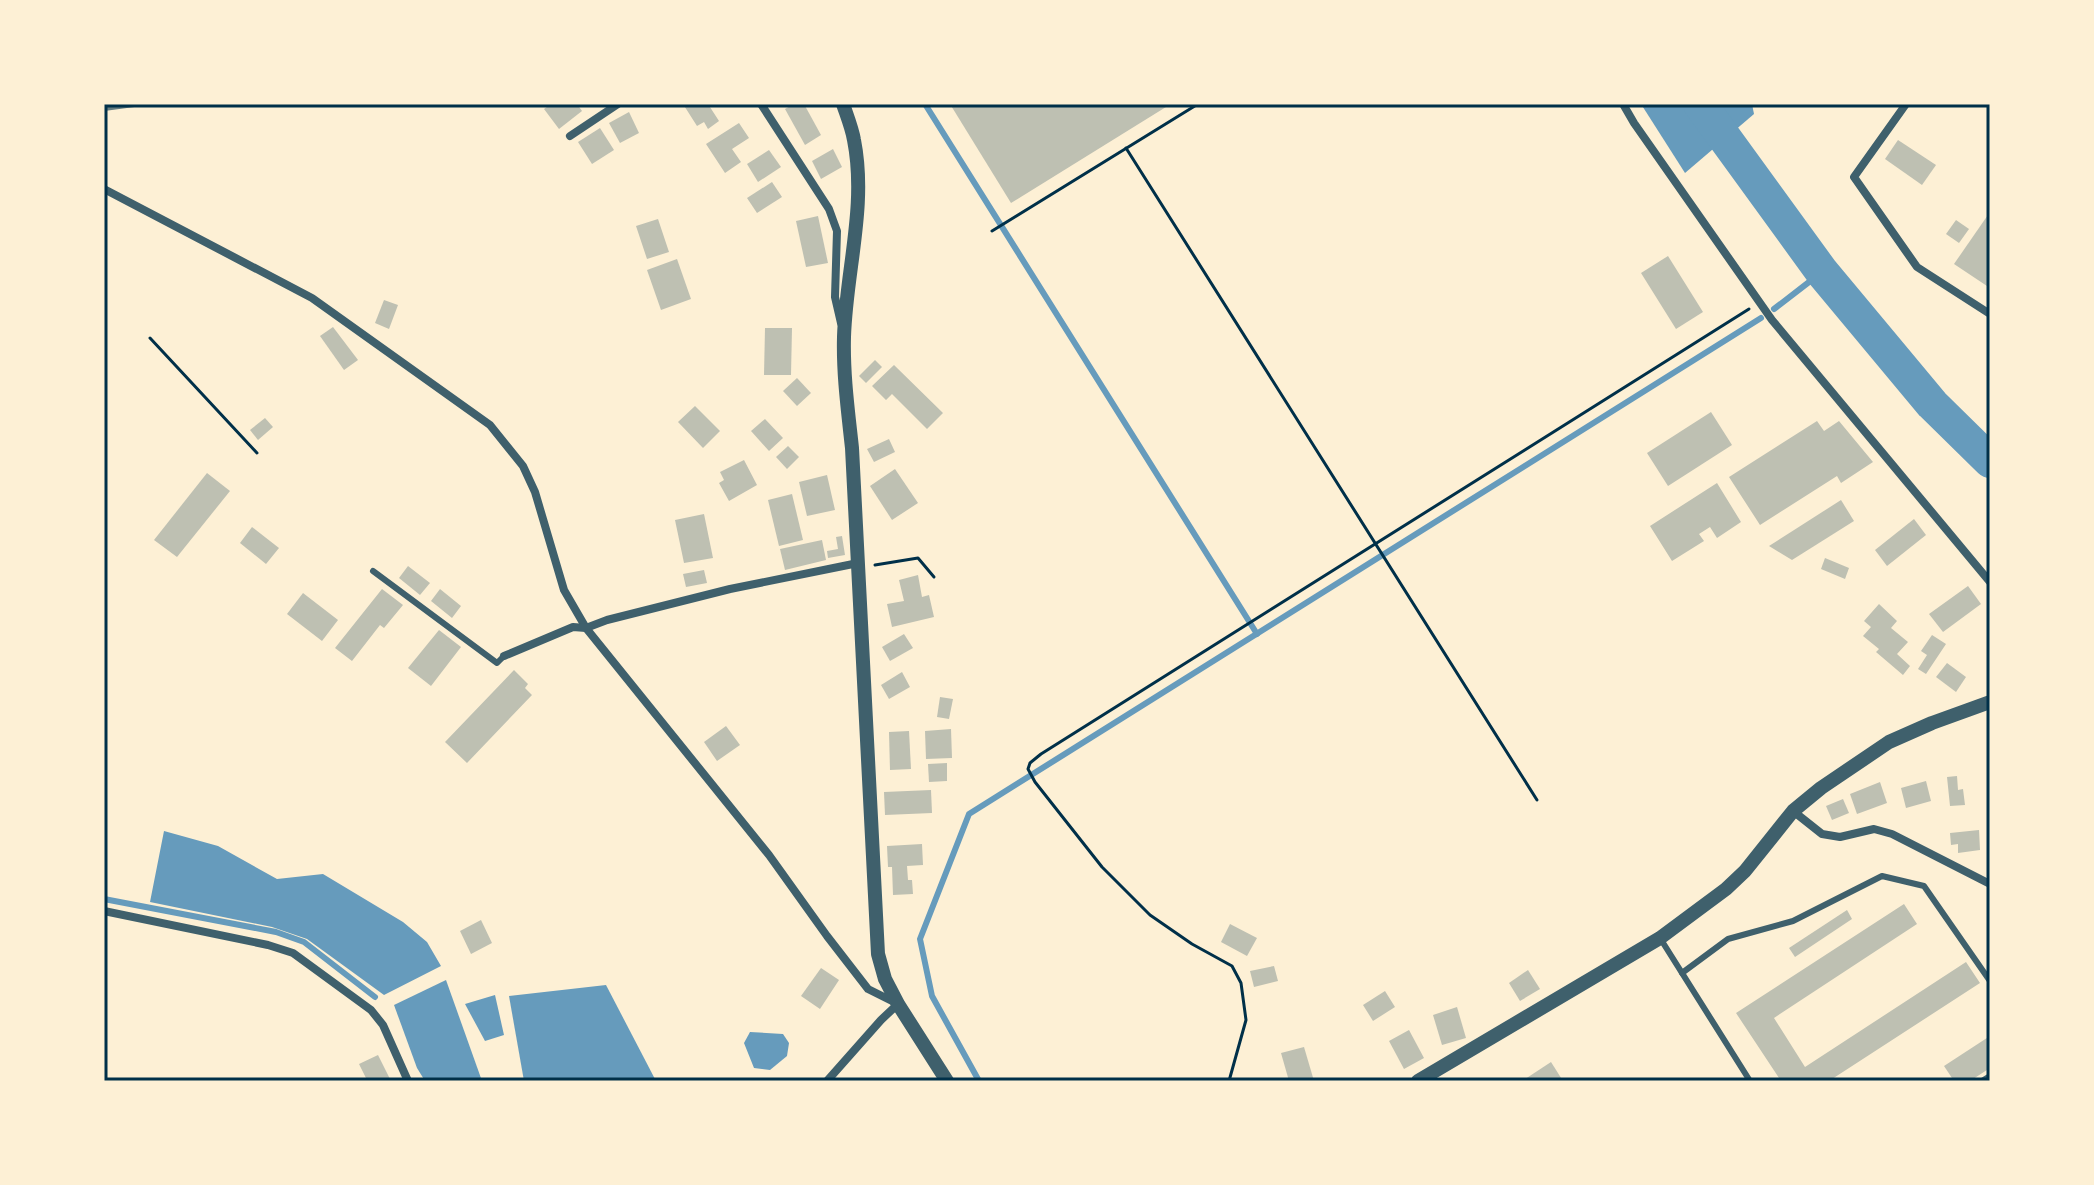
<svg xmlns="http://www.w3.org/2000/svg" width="2094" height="1185" font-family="'Times New Roman',serif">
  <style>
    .water { fill: #669bbc }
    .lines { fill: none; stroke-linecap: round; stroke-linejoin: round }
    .stream { stroke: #669bbc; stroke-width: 6 }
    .river { stroke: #669bbc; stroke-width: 34 }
    .building { fill: #bec0b2 }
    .path { stroke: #003049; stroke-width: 3 }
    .service { stroke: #3f606c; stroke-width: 6 }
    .minor { stroke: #3f606c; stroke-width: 8 }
    .tertiary { stroke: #3f606c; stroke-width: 14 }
    .rail { stroke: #657d81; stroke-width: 6 }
    .neatline { fill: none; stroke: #003049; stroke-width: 3 }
  </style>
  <rect width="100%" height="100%" fill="#fdf0d5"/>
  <g class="water">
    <polygon points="1641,104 1752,104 1754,114 1685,173"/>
    <polygon points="164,831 218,846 277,879 323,874 403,922 427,942 441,966 384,995 307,939 272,927 150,902"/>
    <polygon points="446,980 482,1081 425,1081 417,1068 394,1005"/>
    <polygon points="606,985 656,1081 524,1081 509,996"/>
    <polygon points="495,995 504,1035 485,1041 465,1004"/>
    <polygon points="750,1032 783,1034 789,1043 787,1056 770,1070 754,1068 744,1043"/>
  </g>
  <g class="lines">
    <g class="stream">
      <polyline points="925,104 1257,634"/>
      <polyline points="1774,309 1822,272"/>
      <polyline points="104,899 276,932 304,942 375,997"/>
      <polyline points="979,1081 932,996 920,939 969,814 1761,318"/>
    </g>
    <polyline class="river" points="1700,104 1822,272 1932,404 1990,461"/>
  </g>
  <g class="building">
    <polygon points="551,104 577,104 582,111 559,129 544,109"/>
    <polygon points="683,104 708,104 719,121 708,129 704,122 697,126"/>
    <polygon points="794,104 804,104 821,135 805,145 785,109"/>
    <polygon points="950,104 1164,104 1166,107 1011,203"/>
    <polygon points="629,112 639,133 620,143 609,123"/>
    <polygon points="739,123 749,138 732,149 741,162 725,173 706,144"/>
    <polygon points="600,128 614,150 592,164 578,142"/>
    <polygon points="1898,140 1936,165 1922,185 1885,159"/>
    <polygon points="833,149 842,167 821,179 812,161"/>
    <polygon points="769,150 781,167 758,182 747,164"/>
    <polygon points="772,182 782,197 757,213 747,198"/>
    <polygon points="1990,212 1990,288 1954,264"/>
    <polygon points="818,216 828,263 806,267 796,221"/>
    <polygon points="658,219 669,252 647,259 636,226"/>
    <polygon points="1956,220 1969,229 1959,243 1946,234"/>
    <polygon points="1668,256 1703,312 1676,329 1641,273"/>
    <polygon points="677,259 691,299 661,310 647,270"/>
    <polygon points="384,300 398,305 389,329 375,323"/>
    <polygon points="333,327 358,360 344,370 320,336"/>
    <polygon points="765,328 792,328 791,375 764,375"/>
    <polygon points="875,360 882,367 866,383 859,376"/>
    <polygon points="894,365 943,413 927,429 892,394 886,400 872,386"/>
    <polygon points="797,378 811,393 797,406 783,391"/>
    <polygon points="695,406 720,431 703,448 678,422"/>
    <polygon points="1711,412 1732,445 1668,486 1647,453"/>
    <polygon points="265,418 273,427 258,440 250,430"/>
    <polygon points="765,419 783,438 769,451 751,431"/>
    <polygon points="1817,421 1824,431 1839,421 1873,462 1841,483 1837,476 1760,525 1729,477"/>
    <polygon points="889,439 895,452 874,462 867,449"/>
    <polygon points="788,446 799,457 787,469 776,457"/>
    <polygon points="744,460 757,485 729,501 719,483 724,480 720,472"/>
    <polygon points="895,469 918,503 892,520 870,486"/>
    <polygon points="207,473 230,491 177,557 154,540"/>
    <polygon points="827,475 835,510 807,516 799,482"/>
    <polygon points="1717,483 1741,522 1717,538 1710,527 1699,534 1704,541 1672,561 1650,526"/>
    <polygon points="792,494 803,540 779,546 768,500"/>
    <polygon points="1841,500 1854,521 1792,560 1769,546"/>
    <polygon points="704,514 713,558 684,563 675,520"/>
    <polygon points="1914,519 1926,535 1887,566 1875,550"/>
    <polygon points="252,527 279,548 266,564 240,543"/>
    <polygon points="842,536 845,555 828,558 827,551 838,549 836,537"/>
    <polygon points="822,540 826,560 785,570 780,549"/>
    <polygon points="1825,558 1849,568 1845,579 1821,569"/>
    <polygon points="408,566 430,583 420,595 399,578"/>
    <polygon points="704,570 707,583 686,587 683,574"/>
    <polygon points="918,575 922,597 929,595 934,617 892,627 887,604 904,601 899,580"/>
    <polygon points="1968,586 1981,604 1943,632 1929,614"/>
    <polygon points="382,589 403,605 384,628 380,625 352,661 335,648"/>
    <polygon points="440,589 461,606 452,618 431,601"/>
    <polygon points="303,593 338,620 322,641 287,614"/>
    <polygon points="1879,604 1897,621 1891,628 1908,642 1897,654 1910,666 1903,675 1876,652 1879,649 1863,636 1871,627 1864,621"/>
    <polygon points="439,630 461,647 431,686 408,668"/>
    <polygon points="904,634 913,648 890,661 882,647"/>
    <polygon points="1932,635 1946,644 1926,674 1918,669 1927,655 1921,651"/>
    <polygon points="1947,663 1966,677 1956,692 1936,677"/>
    <polygon points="514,670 528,684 525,688 532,695 467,763 445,742"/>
    <polygon points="902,672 910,687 889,699 881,685"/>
    <polygon points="940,697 953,699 949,719 937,717"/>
    <polygon points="726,726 740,745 717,761 704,742"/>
    <polygon points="951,729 952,758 926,759 925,731"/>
    <polygon points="909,731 911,769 890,770 889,732"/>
    <polygon points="947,763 947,781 929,782 928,764"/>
    <polygon points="1957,776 1958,790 1963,789 1965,805 1950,806 1947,777"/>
    <polygon points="1926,781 1931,801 1906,808 1901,788"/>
    <polygon points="1880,782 1887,803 1857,814 1850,794"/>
    <polygon points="931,790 932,813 885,815 884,792"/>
    <polygon points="1843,799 1849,813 1832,820 1826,806"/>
    <polygon points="1979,830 1980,850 1958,853 1958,844 1951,845 1950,833"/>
    <polygon points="922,844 923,865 907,866 908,880 912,880 913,894 893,895 892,867 888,867 887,846"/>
    <polygon points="1904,904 1917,924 1774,1018 1805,1067 1966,962 1980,983 1829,1081 1781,1081 1736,1013"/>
    <polygon points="1847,910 1852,919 1795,957 1789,948"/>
    <polygon points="481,920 492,943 471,954 460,931"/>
    <polygon points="1230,924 1257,938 1247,956 1221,942"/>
    <polygon points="1274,966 1278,981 1254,987 1250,971"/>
    <polygon points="821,968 839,980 820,1009 801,996"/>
    <polygon points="1528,970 1540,989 1520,1001 1509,983"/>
    <polygon points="1385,991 1395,1007 1373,1021 1363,1005"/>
    <polygon points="1457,1007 1466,1038 1442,1045 1433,1015"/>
    <polygon points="1409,1030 1424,1058 1404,1069 1389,1041"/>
    <polygon points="1990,1036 1990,1068 1970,1081 1954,1081 1944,1066"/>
    <polygon points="1304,1047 1314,1081 1289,1081 1281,1053"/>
    <polygon points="378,1055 391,1081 360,1081 366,1078 359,1064"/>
    <polygon points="1551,1062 1563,1081 1522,1081"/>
  </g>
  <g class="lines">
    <g class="path">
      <polyline points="1126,148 1537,800"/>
      <polyline points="992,231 1198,104"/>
      <polyline points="150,338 257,453"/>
      <polyline points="875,565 918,558 934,577"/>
      <polyline points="1229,1081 1246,1020 1241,983 1232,966 1192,944 1150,915 1102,867 1035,782 1028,769 1030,763 1041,754 1749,309"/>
    </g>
    <g class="service">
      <polyline points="373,571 497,663 504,656"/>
      <polyline points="1660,938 1750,1081"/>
      <polyline points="1682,973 1728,939 1793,921 1882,876 1924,886 1990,981"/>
      <polyline points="1982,1081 1990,1076"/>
    </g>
    <g class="minor">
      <polyline points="761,104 829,209 837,231 835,297 841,323"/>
      <polyline points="1623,104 1634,123 1772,320 1990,582"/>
      <polyline points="1906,104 1854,177 1917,267 1990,314"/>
      <polyline points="570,136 618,104"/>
      <polyline points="104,189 312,298 490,425 523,466 535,492 564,590 586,628 769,855 827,936 868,989 898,1004 881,1020 827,1081"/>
      <polyline points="504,656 573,627 586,628 607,620 730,589 858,563"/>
      <polyline points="1793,811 1822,834 1840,837 1874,829 1892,834 1990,884"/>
      <polyline points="104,911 268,945 293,953 371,1010 383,1025 408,1081"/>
    </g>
    <g class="tertiary">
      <path d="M843,104c4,12 9,24 11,36 13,66 -8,131 -10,197 -1,37 4,74 8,111l26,506 7,25 13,25 49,77"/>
      <polyline points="1418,1081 1660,938 1726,889 1745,871 1793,811 1821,788 1889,742 1932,723 1990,702"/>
    </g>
    <polyline class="rail" points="104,108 134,104"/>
  </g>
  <rect width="2094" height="1185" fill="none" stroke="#fdf0d5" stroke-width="212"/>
  <rect x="106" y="106" width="1882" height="973" class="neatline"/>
</svg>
